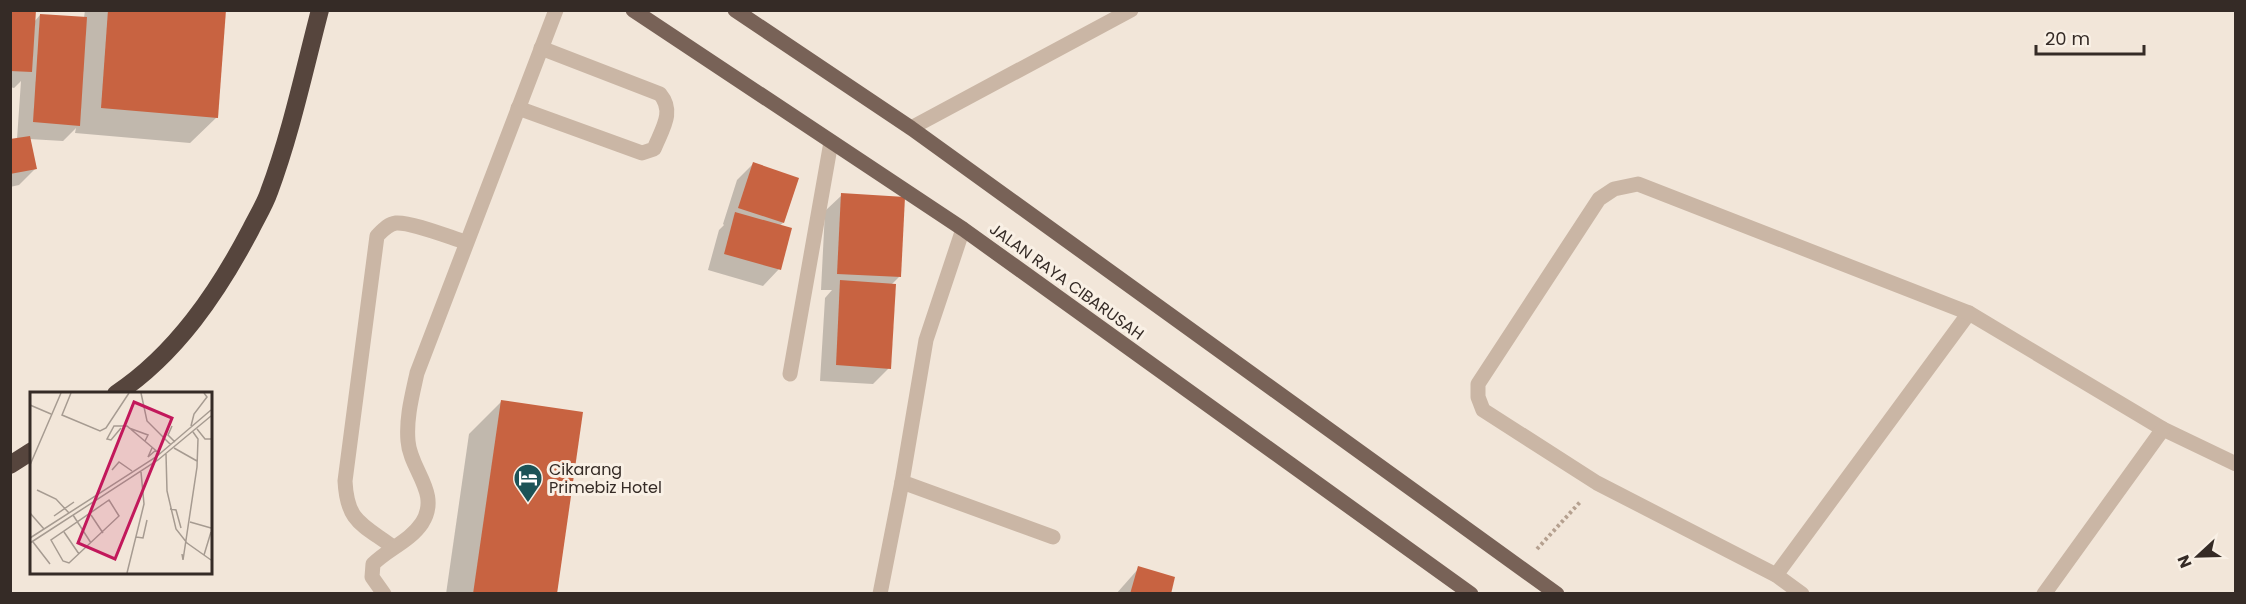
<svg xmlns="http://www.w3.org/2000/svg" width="2246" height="604" font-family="Poppins,sans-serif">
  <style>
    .shadow { fill: #0003 }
    .building { fill: #c86341 }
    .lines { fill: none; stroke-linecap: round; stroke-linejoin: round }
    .path { stroke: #b5a08f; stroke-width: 4; stroke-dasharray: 3 3; stroke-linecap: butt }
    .service { stroke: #cab6a5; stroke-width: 15 }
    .primary { stroke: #786257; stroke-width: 15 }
    .motorway { stroke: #56453d; stroke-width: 18 }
    .labels { text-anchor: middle; stroke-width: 6; stroke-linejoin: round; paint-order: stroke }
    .street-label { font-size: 16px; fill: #352b26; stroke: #f9f0e5 }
    .poi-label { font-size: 16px; fill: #352b26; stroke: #f9f0e5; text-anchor: start }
    .inset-road { fill: none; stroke: #a69b91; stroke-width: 1.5 }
    .view { fill: #c2185b; fill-opacity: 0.15; stroke: #c2185b; stroke-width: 3 }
    .inset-edge { fill: none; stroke: #352b26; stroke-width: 3 }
  </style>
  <rect width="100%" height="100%" fill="#f2e6d9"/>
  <g class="shadow">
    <polygon points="10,10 34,22 40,15 84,18 85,10 225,10 217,117 190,143 75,133 76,128 63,141 29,139 35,169 19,185 10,187 10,141 17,139 21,81 14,88 10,87"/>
    <polygon points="753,164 783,223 779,226 779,269 763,286 708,270 719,230 724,225 723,224 737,180"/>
    <polygon points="842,195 899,277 891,285 889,368 873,384 820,381 825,298 832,290 821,290 825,211"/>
    <polygon points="501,402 556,594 446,594 469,434"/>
    <polygon points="1139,568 1169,594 1116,594"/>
  </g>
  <g class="building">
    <polygon points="10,10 36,10 32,72 10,71"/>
    <polygon points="108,10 226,10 218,118 101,108"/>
    <polygon points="40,14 87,17 80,126 33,122"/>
    <polygon points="30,136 37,169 10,174 10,139"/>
    <polygon points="753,162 799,178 784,223 738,208"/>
    <polygon points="841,193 905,197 901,277 837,274"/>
    <polygon points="735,212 792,228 781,270 724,254"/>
    <polygon points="840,280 896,284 891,369 836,365"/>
    <polygon points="501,400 583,412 557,594 473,594"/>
    <polygon points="1138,566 1175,577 1171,594 1130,594"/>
  </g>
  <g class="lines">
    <polyline class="path" points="1537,549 1581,501"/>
    <g class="service">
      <path d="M518,108l124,45 12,-4c8,-20 21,-37 6,-55l-119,-46"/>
      <polyline points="911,128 1131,10"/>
      <polyline points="963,229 926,340 902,482 1053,537"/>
      <polyline points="790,374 831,142"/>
      <path d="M393,547c-31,-23 -46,-25 -48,-66l32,-245c6,-6 11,-12 19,-13 16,-1 53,14 69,19"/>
      <polyline points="1776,575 1969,313"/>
      <path d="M384,594l-12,-17 1,-13c15,-15 37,-23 49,-41 19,-30 -12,-53 -14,-82 -2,-23 4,-45 9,-68l139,-363"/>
      <polyline points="880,594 902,482"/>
      <polyline points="1802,594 1776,575 1597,483 1483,410 1478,397 1478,384 1599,199 1614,189 1638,184 1969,313 2163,429 2236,464"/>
      <polyline points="2044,594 2163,429"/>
    </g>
    <g class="primary">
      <polyline points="633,10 963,229 1471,594"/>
      <polyline points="735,10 911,128 1557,594"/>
    </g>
    <g class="motorway">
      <path d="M116,394c60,-40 102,-102 135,-165 6,-12 14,-25 18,-37 22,-59 35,-121 51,-182"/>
      <polyline points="10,465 32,451"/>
    </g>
  </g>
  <defs>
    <g id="hotel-pin" transform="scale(1.5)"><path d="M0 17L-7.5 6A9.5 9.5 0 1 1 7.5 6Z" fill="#1c5357" stroke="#f9f0e5"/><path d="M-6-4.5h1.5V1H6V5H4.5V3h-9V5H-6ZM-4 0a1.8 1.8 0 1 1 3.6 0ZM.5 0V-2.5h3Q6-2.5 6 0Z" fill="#fff"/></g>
  </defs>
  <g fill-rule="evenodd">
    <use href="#hotel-pin" x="528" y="478"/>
  </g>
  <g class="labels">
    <g class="street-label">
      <text transform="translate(1067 281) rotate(36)" y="6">JALAN RAYA CIBARUSAH</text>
    </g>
    <g class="poi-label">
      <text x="549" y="475">Cikarang<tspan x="549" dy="18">Primebiz Hotel</tspan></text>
    </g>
  </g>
  <g transform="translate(30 392)">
    <rect width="182" height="182" fill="#f2e6d9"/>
    <path class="inset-road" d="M41,1l-9,22 38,16 6,-3 23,-35M111,1l6,28 24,24M0,13l21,9M142,34l-4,9 7,7M161,34l3,-12 13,-17 -3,-4M91,36l-10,12 -4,-1 7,-13h13l33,28M99,36l19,7 -3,6M167,37l8,10h6M122,56l-4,9 8,-7M144,56l23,13M136,62l1,37 9,38 11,14 24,17M0,73l31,-72M82,78l7,-8 13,9M7,98l19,9 13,14M79,108l10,16 -50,47 -6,-2 -12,-21zM140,117l6,1 5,18M0,121l14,16M43,123l18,28M61,123l12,18M24,124l20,-14M160,130l21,6M34,140l15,22M106,145l7,1 4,-18M0,146l126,-81 55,-47M3,150l17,22M0,151l128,-83 53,-44M152,162l1,6 14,-93 1,-28 -5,-7M174,163l7,-23M97,181l17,-69 -3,-32"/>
    <path class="view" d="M104,10l38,16 -57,141 -37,-16z"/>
    <rect width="182" height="182" class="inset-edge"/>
  </g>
  <rect width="2246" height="604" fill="none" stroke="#352b26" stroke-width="24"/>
  <g transform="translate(2198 556) rotate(248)" stroke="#f9f0e5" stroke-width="4.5" paint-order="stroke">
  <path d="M0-4.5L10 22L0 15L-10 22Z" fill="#352b26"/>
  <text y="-9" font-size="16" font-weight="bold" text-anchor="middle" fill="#352b26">N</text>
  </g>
  <path d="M2036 45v9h108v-9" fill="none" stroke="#352b26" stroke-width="3"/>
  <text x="2045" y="45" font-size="18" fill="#352b26" stroke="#f9f0e5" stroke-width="4.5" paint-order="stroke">20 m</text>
</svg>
